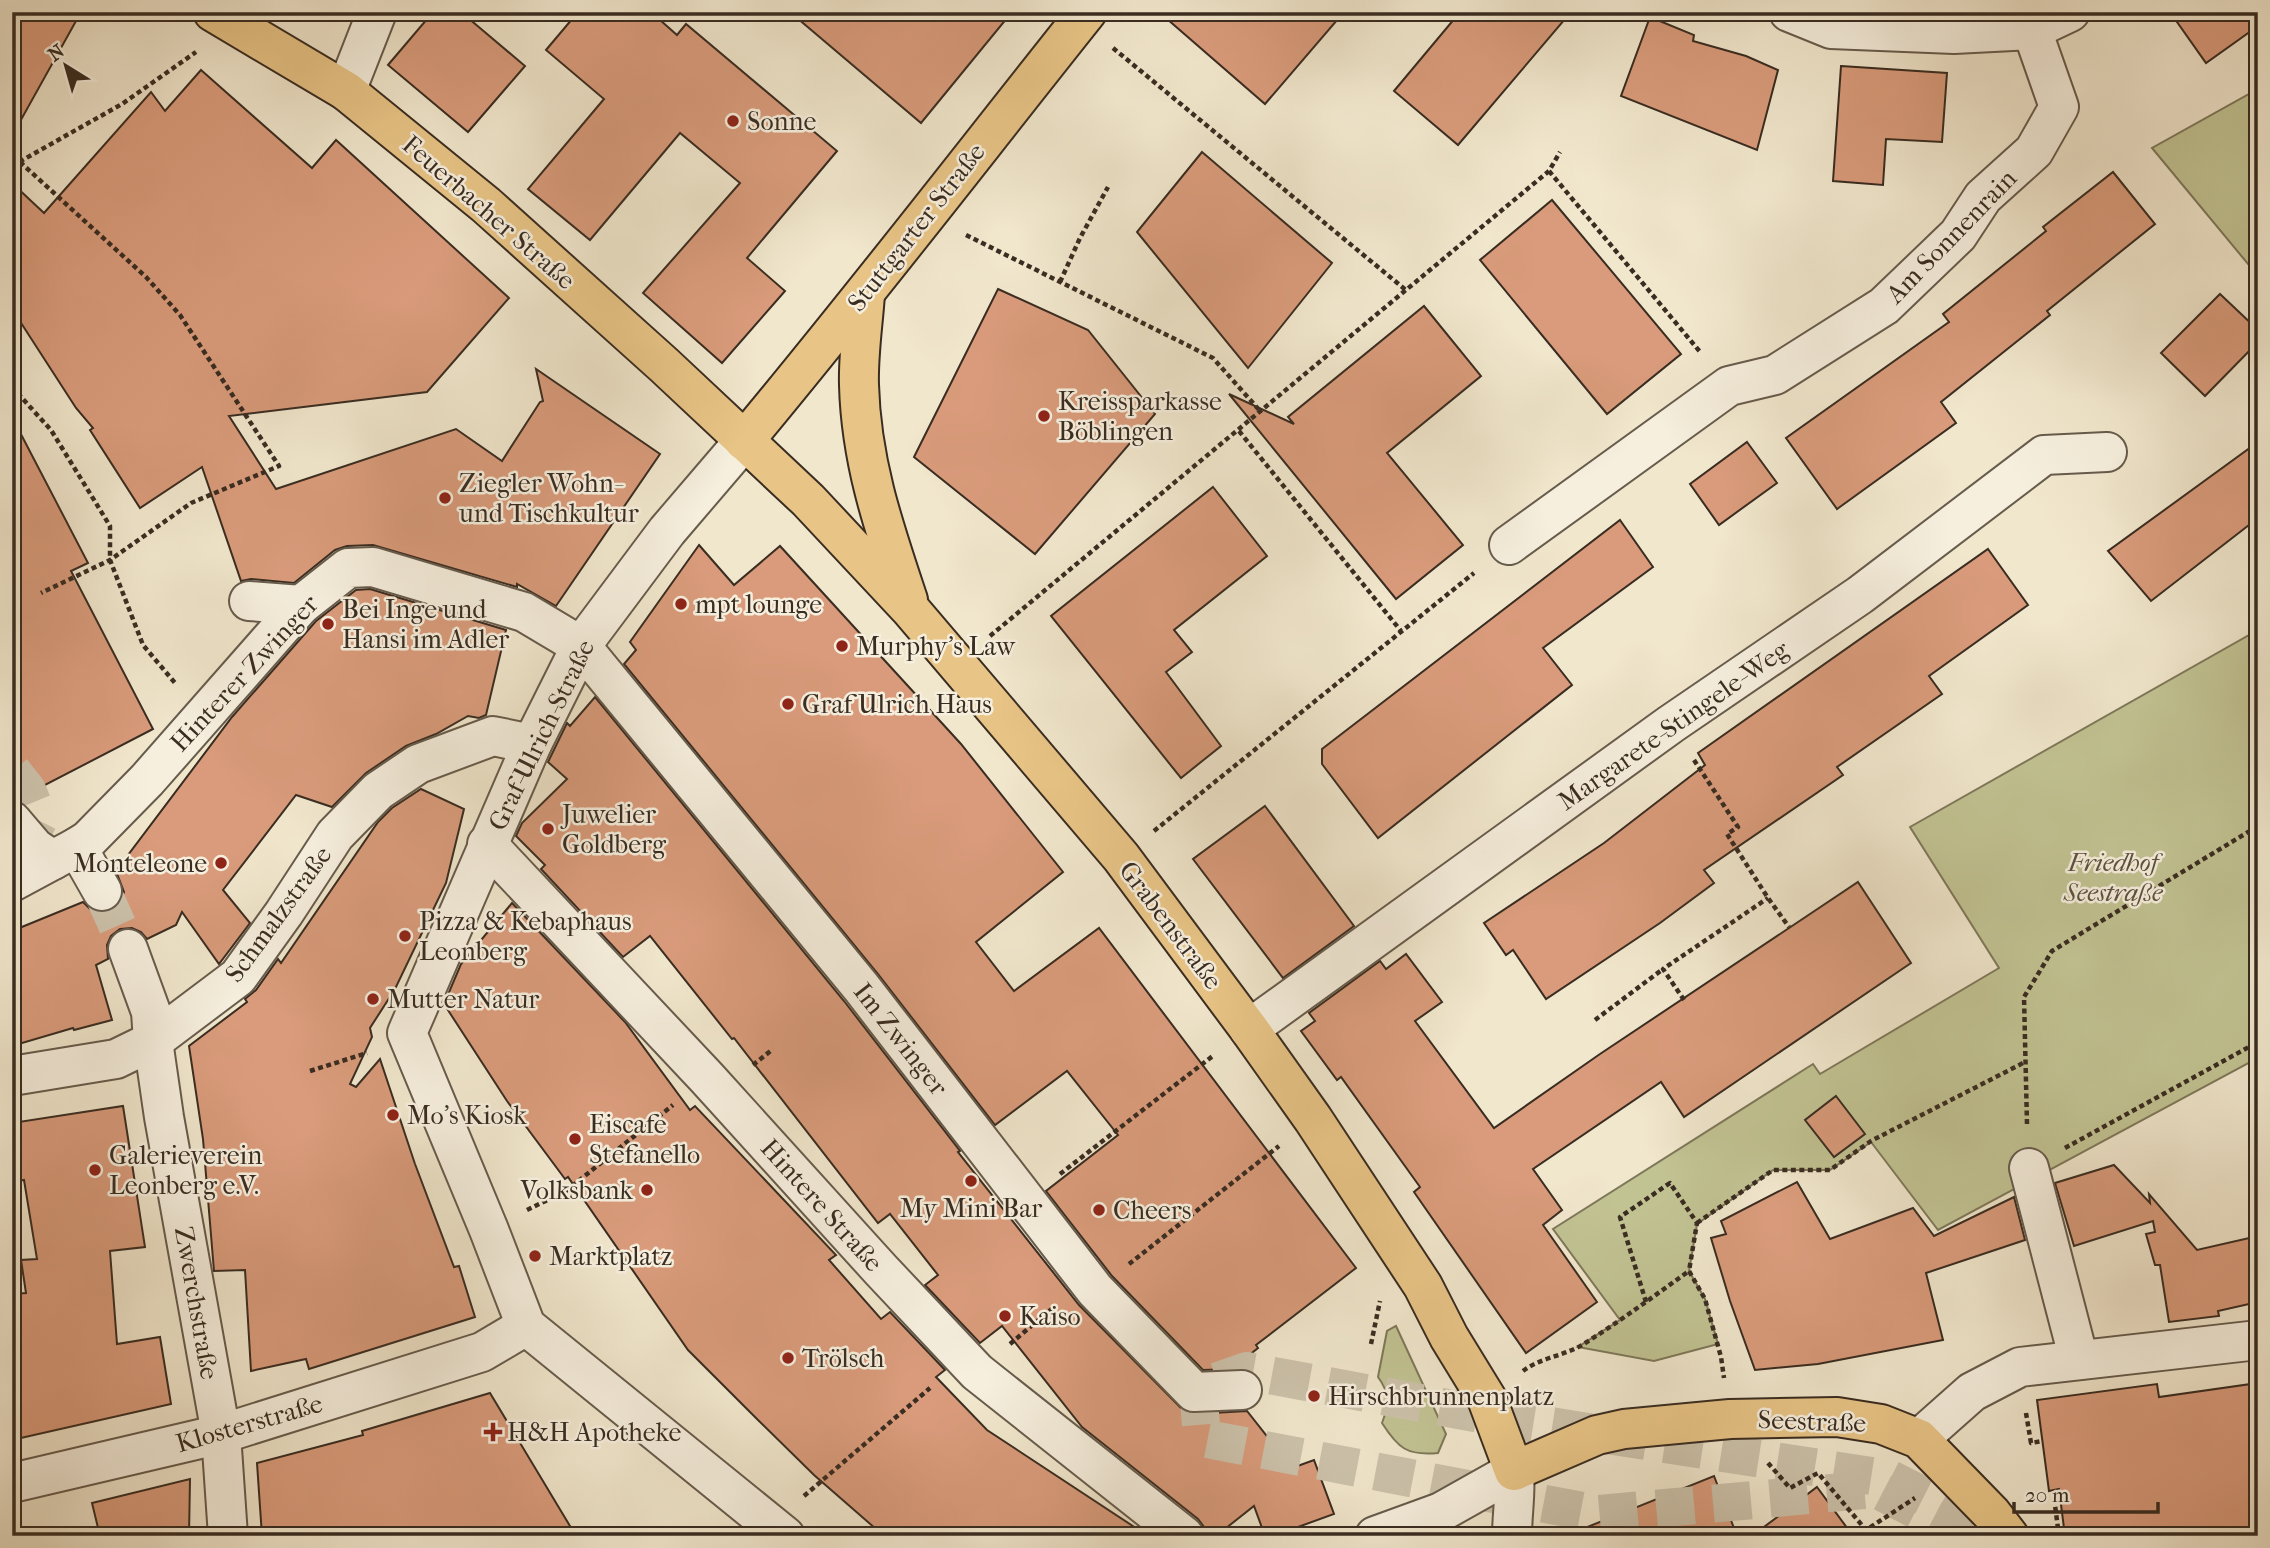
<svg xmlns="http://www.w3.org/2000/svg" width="2270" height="1548" font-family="'IM FELL French Canon',serif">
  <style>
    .green { fill: #c2c393; stroke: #7e785a; stroke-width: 2 }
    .building { fill: #d99b7b; stroke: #392c21; stroke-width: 2 }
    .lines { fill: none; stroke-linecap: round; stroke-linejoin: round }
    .minor-tunnel { stroke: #ccc2ab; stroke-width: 38; stroke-dasharray: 38 19; stroke-linecap: butt }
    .minor-casing { stroke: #675b4c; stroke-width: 42 }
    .major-casing { stroke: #392c21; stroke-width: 42 }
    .path { stroke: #392c21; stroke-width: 4.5; stroke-dasharray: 5 3.5; stroke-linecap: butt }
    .minor { stroke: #f6efde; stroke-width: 38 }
    .major { stroke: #e8c486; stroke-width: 38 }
    .poi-dot { fill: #8f2418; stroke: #f6efde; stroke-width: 2.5 }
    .labels { text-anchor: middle; stroke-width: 5; stroke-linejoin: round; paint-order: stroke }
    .poi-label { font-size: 26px; fill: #392c21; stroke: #f6efde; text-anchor: start }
    .street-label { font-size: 26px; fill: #392c21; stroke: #f6efde }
    .park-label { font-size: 26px; font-style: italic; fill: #5b523e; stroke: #f6efde }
  </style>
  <rect width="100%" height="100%" fill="#f1e7cd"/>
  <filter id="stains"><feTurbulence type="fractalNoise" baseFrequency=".00286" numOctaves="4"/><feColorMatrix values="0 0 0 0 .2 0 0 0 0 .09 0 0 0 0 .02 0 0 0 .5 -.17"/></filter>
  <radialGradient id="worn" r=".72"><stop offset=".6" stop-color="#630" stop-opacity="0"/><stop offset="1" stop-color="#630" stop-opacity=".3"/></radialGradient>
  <g class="green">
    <polygon points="2258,89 2258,276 2152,148"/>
    <polygon points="2258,630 2258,1058 1938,1230 1871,1142 1830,1170 1773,1170 1697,1224 1689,1271 1705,1299 1718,1344 1654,1361 1578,1347 1620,1320 1553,1229 1813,1064 1820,1074 1999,968 1910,827"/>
    <path d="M1396,1326l50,108 -8,19c-31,3 -40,-5 -56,-30 7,-18 8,-30 -4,-46l9,-46z"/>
  </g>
  <g class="building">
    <polygon points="12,12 81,12 12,136"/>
    <polygon points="433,12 461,12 525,66 468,132 388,65"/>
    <polygon points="578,12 651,12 677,35 686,24 837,151 747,258 785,291 722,363 643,293 740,183 680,133 590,240 528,189 604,99 546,50"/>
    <polygon points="790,12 1012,12 921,123"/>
    <polygon points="1159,12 1344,12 1265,104"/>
    <polygon points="1460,12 1571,12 1458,145 1394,91"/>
    <polygon points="2170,12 2258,12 2258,26 2206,63"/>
    <polygon points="1650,17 1694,35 1693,41 1746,56 1778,70 1757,150 1621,96"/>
    <polygon points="1841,66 1947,73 1942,142 1886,139 1883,185 1833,181"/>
    <polygon points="201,70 312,168 336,140 509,298 427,392 229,416 276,489 456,429 502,461 540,402 543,401 536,369 660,454 556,606 517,584 517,587 373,545 347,546 335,550 294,583 251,579 241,581 202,467 140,508 90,430 93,428 76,408 12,309 12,183 44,213 151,92 165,111"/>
    <polygon points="1202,152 1332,263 1248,368 1137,232"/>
    <polygon points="2113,172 2155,224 2047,311 2050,315 1941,402 1956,423 1837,509 1786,438 1949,322 1943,314 2046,231 2043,227"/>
    <polygon points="1552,200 1681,354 1607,414 1480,260"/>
    <polygon points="998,289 1088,330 1155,414 1035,554 914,457"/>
    <polygon points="2220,294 2258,330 2258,342 2205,396 2161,353"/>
    <polygon points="1424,306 1481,376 1387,453 1463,545 1396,599 1229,394 1294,424 1288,417"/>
    <polygon points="12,417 88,563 71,571 153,729 16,800 12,800"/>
    <polygon points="1747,442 1777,483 1719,525 1690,484"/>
    <polygon points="2258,442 2258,518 2151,601 2108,551"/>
    <polygon points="1213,487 1267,556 1174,630 1192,652 1166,672 1221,746 1181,778 1051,616"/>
    <polygon points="1620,520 1653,567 1543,648 1572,685 1378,838 1322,764 1322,749"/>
    <polygon points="699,545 734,585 780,546 961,744 1063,872 976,942 1014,991 1099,928 1356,1268 1256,1345 1258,1348 1232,1369 1203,1370 1112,1276 1046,1191 1118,1135 1067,1071 995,1125 878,974 624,664 636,650 630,642"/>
    <polygon points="1988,549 2028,605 1929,676 1942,694 1837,767 1843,775 1704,870 1714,883 1660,923 1546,999 1513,950 1506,955 1484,923 1604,843 1705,765 1698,753"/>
    <polygon points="370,589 506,630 486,715 479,718 468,716 436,734 406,746 366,773 332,807 296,795 223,890 250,923 219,964 182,912 176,925 147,939 141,932 132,928 120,929 111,936 107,945 108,959 96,965 112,1020 74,1030 73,1028 12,1046 12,931 83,902 90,909 101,913 113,910 120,903 124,892 116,871 232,717 316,621 356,590"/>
    <polygon points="595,697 844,1001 960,1151 958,1152 1079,1305 1185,1412 1195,1414 1247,1411 1292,1468 1314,1460 1334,1514 1273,1536 1265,1536 1254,1506 1216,1536 1205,1536 1204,1527 1198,1519 1082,1427 1002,1326 980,1343 925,1285 938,1275 890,1214 878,1223 734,1038 732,1039 650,936 623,957 541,869 545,865 516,836 522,823 567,779 548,762 567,723 570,726"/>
    <polygon points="421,789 464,809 446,883 395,989 370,1028 372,1037 350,1084 356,1087 380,1059 415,1164 454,1267 459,1266 475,1317 309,1369 306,1359 251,1371 245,1270 214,1271 203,1139 189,1046 247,1002 245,999 256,990 278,959 281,963 378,822 392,808"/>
    <polygon points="1265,806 1354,926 1283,978 1193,859"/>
    <polygon points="1858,882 1911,963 1684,1117 1661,1082 1533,1169 1562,1210 1543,1225 1597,1302 1526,1353 1414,1192 1420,1187 1341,1077 1337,1080 1301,1031 1315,1021 1309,1013 1380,961 1386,969 1406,954 1442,1002 1415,1021 1494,1128 1600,1054"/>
    <polygon points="512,903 625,1022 690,1110 695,1106 836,1255 829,1260 881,1319 890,1312 945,1370 936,1377 987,1430 1148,1536 884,1536 814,1475 758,1420 688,1350 568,1177 565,1179 507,1101 444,1004 461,964"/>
    <polygon points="1836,1096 1865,1134 1834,1157 1805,1120"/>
    <polygon points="123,1106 145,1247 110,1251 117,1344 160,1337 171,1404 12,1440 12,1294 26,1293 21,1260 37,1259 24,1180 12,1182 12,1123"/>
    <polygon points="2114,1165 2150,1203 2149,1194 2197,1250 2258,1236 2258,1302 2218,1311 2219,1316 2169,1322 2160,1265 2155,1265 2146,1234 2155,1232 2153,1221 2074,1246 2055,1183"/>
    <polygon points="1797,1182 1830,1239 1913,1208 1934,1236 2014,1197 2025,1240 1926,1273 1943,1340 1818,1364 1755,1370 1730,1301 1711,1238 1726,1234 1721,1221"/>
    <polygon points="2258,1383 2258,1536 2065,1536 2059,1489 2049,1491 2037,1400 2157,1384 2159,1397"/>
    <polygon points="490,1393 576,1536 262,1536 257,1463 363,1435 362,1431"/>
    <polygon points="1714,1476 1737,1536 1570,1536 1570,1534"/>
    <polygon points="190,1479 189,1536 100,1536 92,1503"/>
    <polygon points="1817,1487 1853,1536 1752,1536"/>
  </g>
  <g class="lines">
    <g class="minor-tunnel">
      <polyline points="12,771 27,790 39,819 24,849 12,861"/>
      <polyline points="102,891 128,949"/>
      <polyline points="1967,1536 1876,1489 1598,1514 1202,1438 1198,1388 1247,1371 1518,1421 1890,1479 2003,1536"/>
    </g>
    <g class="minor-casing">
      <g id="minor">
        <polyline points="1789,12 1831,29 1954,34 2032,30 2070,12"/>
        <polyline points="346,91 377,12"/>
        <polyline points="744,441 667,531 581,646 532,744 407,1033 489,1230 526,1326 785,1536"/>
        <polyline points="1509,545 1729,386 1775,375 1884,306 1958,235 1983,197 2034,151 2059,107 2032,30"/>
        <polyline points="249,601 301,605"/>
        <polyline points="12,821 35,848 53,860"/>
        <polyline points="487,844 707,1078 881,1270 977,1372 1184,1536"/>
        <polyline points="12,882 77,847"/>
        <polyline points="102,891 77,847 88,840 147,780 301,605 348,568 373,567 524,612 581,646 861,987 1095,1290 1194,1392 1242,1390"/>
        <polyline points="128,949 151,1012 153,1041 164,1117 221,1434 228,1536"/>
        <polyline points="1249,1029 1671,724 1860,595 2044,455 2107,452"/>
        <polyline points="12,1076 116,1059 153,1041 238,977 284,913 335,835 378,791 418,764 493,736 532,744"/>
        <polyline points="2029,1168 2079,1360"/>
        <polyline points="1919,1439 1972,1392 2020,1367 2258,1340"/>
        <polyline points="12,1483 221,1434 482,1352 526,1326"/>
        <path d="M1375,1536l66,-24 73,-41c2,22 -2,43 -2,65"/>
      </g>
    </g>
    <g class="major-casing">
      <g id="major">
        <polyline points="213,12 346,91 486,205 664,365 808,500 910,609 1121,857 1249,1029 1313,1119 1423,1286 1449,1337 1487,1399 1514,1471 1597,1435 1624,1429 1730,1419 1837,1417 1881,1424 1919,1439 1992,1514 2009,1536"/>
        <path d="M865,294c-2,30 -7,61 -6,91 2,77 25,143 49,215"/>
        <path d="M744,441c117,-140 229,-286 343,-429"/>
      </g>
    </g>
    <g class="path">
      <polyline points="1113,48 1407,291"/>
      <polyline points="20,162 146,277 180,315 279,466 191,503 110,560 41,593"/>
      <polyline points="12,166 122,104 196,52"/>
      <polyline points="1549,171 1701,353"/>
      <polyline points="966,235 1213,358 1261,412"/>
      <polyline points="1060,282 1080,238 1108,187"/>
      <polyline points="12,387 51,430 110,526 110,560 143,645 175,683"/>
      <polyline points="1239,431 1401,631"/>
      <polyline points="990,636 1549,171 1560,152"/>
      <polyline points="1694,760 1738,827 1727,834 1768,898 1789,927"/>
      <polyline points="1154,831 1474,573"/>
      <polyline points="1684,1000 1663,969 1768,898"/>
      <polyline points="1595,1020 1663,969"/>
      <polyline points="753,1065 773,1049"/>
      <polyline points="310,1071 367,1053"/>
      <polyline points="2027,1124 2024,997 2052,951 2258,826"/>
      <polyline points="2065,1148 2258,1042"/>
      <polyline points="1060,1174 1214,1055"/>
      <polyline points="527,1210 566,1191 673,1105"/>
      <polyline points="1697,1223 1773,1170 1830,1170 1871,1141 2025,1062"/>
      <polyline points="1129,1264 1279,1146"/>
      <polyline points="1646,1302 1620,1217 1670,1183 1697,1223 1689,1271 1705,1299 1721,1357 1724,1378"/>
      <polyline points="1010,1344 1054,1307"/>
      <polyline points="1371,1344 1380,1301"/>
      <path d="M1523,1371c17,-13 40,-15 59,-26 37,-23 72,-49 107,-74"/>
      <polyline points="2026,1413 2031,1443 2042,1441"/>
      <polyline points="1768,1463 1790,1488 1818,1473 1866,1530 1915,1498"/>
      <polyline points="2053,1490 2059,1536"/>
      <polyline points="804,1496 930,1388"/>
    </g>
    <use href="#minor" class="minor"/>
    <use href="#major" class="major"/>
  </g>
  <g class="poi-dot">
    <circle cx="733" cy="121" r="7"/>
    <circle cx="1044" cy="416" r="7"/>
    <circle cx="445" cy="498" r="7"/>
    <circle cx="681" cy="604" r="7"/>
    <circle cx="328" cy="624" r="7"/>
    <circle cx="842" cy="646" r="7"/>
    <circle cx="788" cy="704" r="7"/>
    <circle cx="548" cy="829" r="7"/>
    <circle cx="221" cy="863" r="7"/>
    <circle cx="405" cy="936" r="7"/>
    <circle cx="373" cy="999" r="7"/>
    <circle cx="393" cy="1115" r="7"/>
    <circle cx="575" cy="1139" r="7"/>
    <circle cx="95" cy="1170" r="7"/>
    <circle cx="971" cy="1181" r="7"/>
    <circle cx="647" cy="1190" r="7"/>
    <circle cx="1099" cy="1210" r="7"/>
    <circle cx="535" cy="1256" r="7"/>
    <circle cx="1005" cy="1316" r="7"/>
    <circle cx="788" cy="1358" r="7"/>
    <circle cx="1314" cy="1396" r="7"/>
    <path d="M489.5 1421.5h7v7h7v7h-7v7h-7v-7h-7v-7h7z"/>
  </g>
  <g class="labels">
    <g class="poi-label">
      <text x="747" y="130">Sonne</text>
      <text x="1058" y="410">Kreissparkasse<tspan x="1058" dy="30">Böblingen</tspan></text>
      <text x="459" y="492">Ziegler Wohn-<tspan x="459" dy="30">und Tischkultur</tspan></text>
      <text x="695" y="613">mpt lounge</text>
      <text x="342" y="618">Bei Inge und<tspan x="342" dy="30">Hansi im Adler</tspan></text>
      <text x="856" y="655">Murphy's Law</text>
      <text x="802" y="713">Graf Ulrich Haus</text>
      <text x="562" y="823">Juwelier<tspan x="562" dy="30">Goldberg</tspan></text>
      <text x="207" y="872" text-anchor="end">Monteleone</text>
      <text x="419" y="930">Pizza &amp; Kebaphaus<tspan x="419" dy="30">Leonberg</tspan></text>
      <text x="387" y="1008">Mutter Natur</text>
      <text x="407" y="1124">Mo's Kiosk</text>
      <text x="589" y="1133">Eiscafe<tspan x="589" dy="30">Stefanello</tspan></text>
      <text x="109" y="1164">Galerieverein<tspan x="109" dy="30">Leonberg e.V.</tspan></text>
      <text x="633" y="1199" text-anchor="end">Volksbank</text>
      <text x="971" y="1217" text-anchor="middle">My Mini Bar</text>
      <text x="1113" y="1219">Cheers</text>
      <text x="549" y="1265">Marktplatz</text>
      <text x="1019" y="1325">Kaiso</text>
      <text x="802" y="1367">Trölsch</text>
      <text x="1328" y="1405">Hirschbrunnenplatz</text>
      <text x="507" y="1441">H&amp;H Apotheke</text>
    </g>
    <g class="street-label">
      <text transform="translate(489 212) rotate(41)" y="9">Feuerbacher Straße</text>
      <text transform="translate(916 227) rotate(-52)" y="9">Stuttgarter Straße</text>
      <text transform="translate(1951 236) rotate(-46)" y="9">Am Sonnenrain</text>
      <text transform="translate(244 673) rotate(-47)" y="9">Hinterer Zwinger</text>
      <text transform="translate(1673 725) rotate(-35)" y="9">Margarete-Stingele-Weg</text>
      <text transform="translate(541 735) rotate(-64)" y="9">Graf-Ulrich-Straße</text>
      <text transform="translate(278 914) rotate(-54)" y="9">Schmalzstraße</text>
      <text transform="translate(1171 925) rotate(53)" y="9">Grabenstraße</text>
      <text transform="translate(901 1039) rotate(52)" y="9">Im Zwinger</text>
      <text transform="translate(822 1205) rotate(48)" y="9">Hintere Straße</text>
      <text transform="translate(197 1303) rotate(80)" y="9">Zwerchstraße</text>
      <text transform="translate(1812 1421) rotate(2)" y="9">Seestraße</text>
      <text transform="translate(249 1423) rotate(-16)" y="9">Klosterstraße</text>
    </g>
    <g class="park-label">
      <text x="2113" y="871">Friedhof<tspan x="2113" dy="30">Seestraße</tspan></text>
    </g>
  </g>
  <rect width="2270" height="1548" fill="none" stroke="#f1e7cd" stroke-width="42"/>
  <rect x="14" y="14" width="2242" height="1520" fill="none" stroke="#392c21" stroke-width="3.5"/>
  <rect x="21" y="21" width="2228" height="1506" fill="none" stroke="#392c21" stroke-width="2"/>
  <g transform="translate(66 66) rotate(323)" stroke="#f6efde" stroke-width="5" paint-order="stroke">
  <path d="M0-5L12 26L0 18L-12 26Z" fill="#392c21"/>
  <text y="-10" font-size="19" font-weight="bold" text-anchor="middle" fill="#392c21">N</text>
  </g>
  <path d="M2014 1502v10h144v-10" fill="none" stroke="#392c21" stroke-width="3.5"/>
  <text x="2025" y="1502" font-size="21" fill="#392c21" stroke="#f6efde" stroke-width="5" paint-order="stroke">20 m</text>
  <rect width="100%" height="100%" filter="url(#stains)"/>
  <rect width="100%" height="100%" fill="url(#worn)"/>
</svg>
